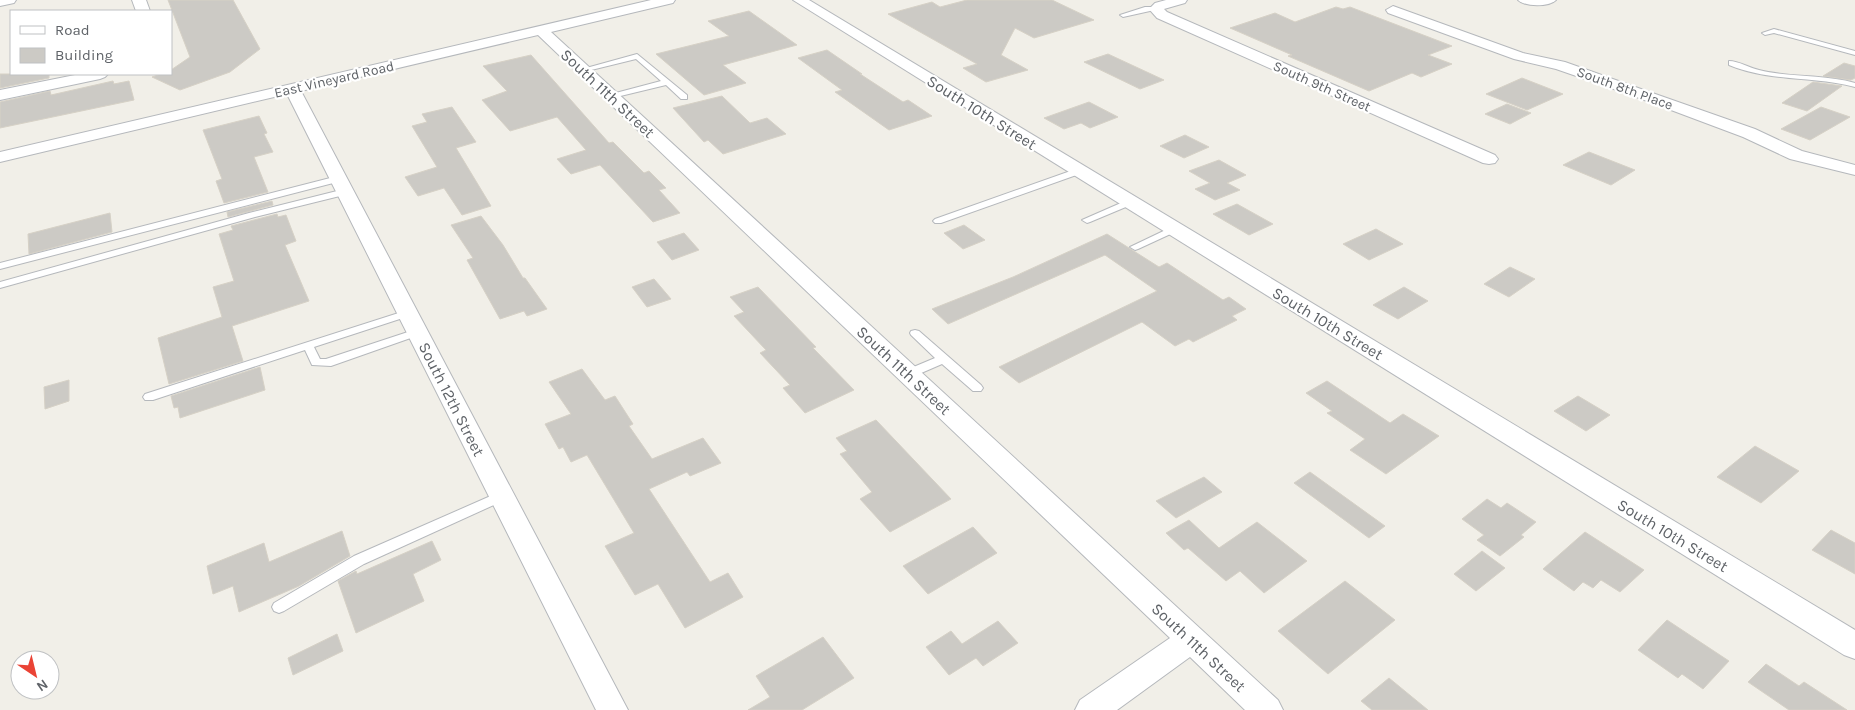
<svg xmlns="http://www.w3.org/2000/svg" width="1855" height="710" font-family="Karla,sans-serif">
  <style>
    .building { fill: #cccac5; stroke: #d6d1c6 }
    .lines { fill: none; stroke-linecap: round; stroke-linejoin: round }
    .lane-casing { stroke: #b5b8bc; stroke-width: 2 }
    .street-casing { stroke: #b5b8bc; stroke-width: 2 }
    .lane { fill: #fff; fill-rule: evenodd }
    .street { fill: #fff; fill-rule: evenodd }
    .labels { text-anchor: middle; stroke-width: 4.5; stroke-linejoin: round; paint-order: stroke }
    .far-street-label { font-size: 14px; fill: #5f6368; stroke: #fff }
    .street-label { font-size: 16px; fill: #5f6368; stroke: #fff }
  </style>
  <rect width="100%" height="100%" fill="#f1efe8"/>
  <g class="building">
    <polygon points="168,0 233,0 260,49 230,72 180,90 152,77 161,74 171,74 171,70 190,57"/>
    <polygon points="967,0 1052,0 1094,20 1034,38 1015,28 1001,55 1028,70 986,82 963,68 977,64 888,14 932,2 940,7"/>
    <polygon points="1336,7 1343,9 1350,7 1452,46 1428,55 1452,64 1421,77 1412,73 1369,91 1288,56 1292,55 1230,28 1275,13 1295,22"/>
    <polygon points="749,11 797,45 723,65 746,83 704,95 656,54 729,36 708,21"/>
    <polygon points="827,50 862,74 860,74 903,102 908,100 932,116 889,130 835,92 842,90 798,58"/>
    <polygon points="1108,54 1164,80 1140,89 1084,62"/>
    <polygon points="531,55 609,143 613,142 644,173 649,171 666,188 659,190 680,213 653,222 600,165 571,174 557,159 586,150 557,117 510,131 482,100 507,91 483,66"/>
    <polygon points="1844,63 1855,66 1855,78 1851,80 1823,76"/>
    <polygon points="0,74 49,74 49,78 0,88"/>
    <polygon points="1522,78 1563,94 1527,110 1486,94"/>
    <polygon points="113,81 114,84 129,81 134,100 0,128 0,102 50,91 51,95"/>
    <polygon points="1813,82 1842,86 1807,111 1782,103"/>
    <polygon points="722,96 750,123 767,118 786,134 723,154 708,140 704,142 673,108"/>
    <polygon points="1089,102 1118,117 1090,128 1081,123 1064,129 1044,118"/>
    <polygon points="1507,104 1531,113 1510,124 1485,114"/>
    <polygon points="452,107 476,142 456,148 491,206 462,215 444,188 418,196 405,177 437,167 412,126 427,122 422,114"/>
    <polygon points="1821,107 1850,117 1810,140 1781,129"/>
    <polygon points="259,116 267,133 264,134 273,152 254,157 268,192 224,203 216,181 222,179 203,130"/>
    <polygon points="1185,135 1209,147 1184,158 1160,146"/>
    <polygon points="1589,152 1635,170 1611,185 1563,165"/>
    <polygon points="1219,160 1246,175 1227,183 1240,190 1215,200 1195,189 1210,183 1189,171"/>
    <polygon points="272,201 273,205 228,217 227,212"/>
    <polygon points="1237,204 1273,224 1249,235 1213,214"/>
    <polygon points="110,213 112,232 29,254 28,234"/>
    <polygon points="277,214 278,217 286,215 296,241 285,245 309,301 232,326 243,361 169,384 158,338 222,317 213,287 234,281 219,234 233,230 231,226"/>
    <polygon points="481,216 503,245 523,278 525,278 547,309 527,316 524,311 500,319 467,260 473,258 451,225"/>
    <polygon points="964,225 985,240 963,249 944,233"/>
    <polygon points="1376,229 1403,244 1369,260 1343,244"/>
    <polygon points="684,233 699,250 672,260 657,242"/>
    <polygon points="1107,234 1159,267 1167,263 1223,300 1229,297 1246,309 1232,316 1237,320 1193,342 1189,339 1175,346 1142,322 1019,383 999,367 1157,291 1105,255 948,324 932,309 1013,277"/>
    <polygon points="1510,267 1535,279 1509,297 1484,284"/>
    <polygon points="654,279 671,299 647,307 632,287"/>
    <polygon points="758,287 816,347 813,348 854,390 805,413 783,388 790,385 760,353 766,350 734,316 744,312 730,297"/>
    <polygon points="1404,287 1428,301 1398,319 1373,305"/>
    <polygon points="260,367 265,390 180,418 178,407 174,408 171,396"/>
    <polygon points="582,369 605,400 615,396 633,424 629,426 652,459 703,438 721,463 690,476 687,472 649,489 710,582 728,573 743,597 685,628 658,584 635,595 605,546 634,533 587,455 571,462 563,447 559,449 545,424 571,414 549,382"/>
    <polygon points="69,380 69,401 45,409 44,387"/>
    <polygon points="1327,381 1390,423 1403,414 1439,436 1386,474 1350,450 1365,439 1327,413 1332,411 1306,393"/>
    <polygon points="1578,396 1610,415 1586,431 1554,411"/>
    <polygon points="876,420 951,499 890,532 860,499 872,492 840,454 847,451 836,438"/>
    <polygon points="1755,446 1799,471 1761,503 1717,477"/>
    <polygon points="1310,472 1385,526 1369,538 1294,483"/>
    <polygon points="1204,477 1222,492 1176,518 1156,501"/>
    <polygon points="1487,499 1501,508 1507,503 1536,522 1521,535 1524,537 1500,556 1477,540 1484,535 1462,519"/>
    <polygon points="1189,520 1219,548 1257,522 1307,561 1264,593 1240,571 1226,581 1188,548 1184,550 1166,533"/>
    <polygon points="973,527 997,553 928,594 903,566"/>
    <polygon points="1831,530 1855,543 1855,574 1812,550"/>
    <polygon points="342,531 350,556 299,586 239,612 233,586 213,594 207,566 264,543 269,562"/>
    <polygon points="1585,532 1644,570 1620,592 1601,580 1593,588 1583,582 1574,591 1543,569"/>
    <polygon points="432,541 441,560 413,574 424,601 356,633 338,581 356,571 357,574"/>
    <polygon points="1482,551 1505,568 1476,591 1454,574"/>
    <polygon points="1345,581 1395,620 1328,674 1278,631"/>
    <polygon points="1667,620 1729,661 1703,689 1682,674 1678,678 1638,650"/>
    <polygon points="998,621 1018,643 983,666 976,658 949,675 926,647 951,631 962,644"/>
    <polygon points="337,634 343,651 293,675 288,658"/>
    <polygon points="823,637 854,678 802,710 748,710 770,697 756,676"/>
    <polygon points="1766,664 1799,686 1804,682 1847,710 1789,710 1748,682"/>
    <polygon points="1389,678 1428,710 1372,710 1361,701"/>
  </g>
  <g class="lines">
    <g class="lane-casing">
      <g id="lane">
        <polygon points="1145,7 1156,7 1159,9 1123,17 1120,15"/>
        <polygon points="1774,29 1855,51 1855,55 1774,33 1765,35 1762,33"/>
        <polygon points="637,54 687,95 687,99 681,99 666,85 608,99 608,95 661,81 636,59 583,72 579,70"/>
        <path d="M1729,61c10,0 20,7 30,9 31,8 64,4 96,13v4c-42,-11 -85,-5 -126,-22z"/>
        <polygon points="1079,168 1083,171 1082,173 941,223 935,223 933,221 935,219"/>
        <polygon points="338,176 341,177 341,181 0,269 0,263"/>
        <polygon points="345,189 350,192 348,194 255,217 0,288 0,282 249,213"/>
        <polygon points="1130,199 1133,200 1133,204 1090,222 1087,223 1082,220"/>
        <polygon points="1174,226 1177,227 1177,231 1138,249 1135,250 1130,247"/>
        <polygon points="408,310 412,311 413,313 412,315 314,347 320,359 326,359 414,330 422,330 423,332 422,334 331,366 312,365 305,350 153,400 145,400 143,397 145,394"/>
        <polygon points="915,330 919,331 981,385 983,388 981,391 973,391 942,364 912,377 904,377 902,374 904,371 935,358 911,335 910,333 911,331"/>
        <polygon points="502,491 507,493 509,496 507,499 364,564 284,611 279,613 274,611 272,607 274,603 354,556"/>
      </g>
    </g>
    <g class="street-casing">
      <g id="street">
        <polygon points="0,0 16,0 14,3 0,6"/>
        <polygon points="132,0 146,0 150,11 136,11"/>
        <polygon points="651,0 675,0 673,3 551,32 1278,700 1283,710 1245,710 1190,657 1117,710 1075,710 1080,700 1170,638 538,35 301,91 628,710 596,710 287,94 0,162 0,152"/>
        <polygon points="793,0 809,0 1855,630 1855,659 1844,655"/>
        <polygon points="1166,0 1187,0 1185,3 1164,9 1167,12 1495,155 1498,159 1495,163 1489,164 1483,163 1157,18 1149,9 1155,3"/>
        <path d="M1518,0h38c-7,7 -31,7 -38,0z"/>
        <polygon points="1393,6 1523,53 1565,62 1641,89 1755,129 1802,151 1855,165 1855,175 1790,159 1743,137 1631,95 1556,69 1514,59 1388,13 1386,10"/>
        <polygon points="80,74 108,74 105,77 100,79 0,100 0,90"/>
      </g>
    </g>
    <use href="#lane" class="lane"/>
    <use href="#street" class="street"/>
  </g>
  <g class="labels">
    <g class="far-street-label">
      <text transform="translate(334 79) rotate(-13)" y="5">East Vineyard Road</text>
      <text transform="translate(1322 86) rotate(24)" y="5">South 9th Street</text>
      <text transform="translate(1625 88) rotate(20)" y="5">South 8th Place</text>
    </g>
    <g class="street-label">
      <text transform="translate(608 93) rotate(43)" y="6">South 11th Street</text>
      <text transform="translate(982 112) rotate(32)" y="6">South 10th Street</text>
      <text transform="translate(1328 323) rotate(31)" y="6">South 10th Street</text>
      <text transform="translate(904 370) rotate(43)" y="6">South 11th Street</text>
      <text transform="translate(452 399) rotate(63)" y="6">South 12th Street</text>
      <text transform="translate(1673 535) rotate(31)" y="6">South 10th Street</text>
      <text transform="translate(1199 647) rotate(43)" y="6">South 11th Street</text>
    </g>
  </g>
  <rect x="10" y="10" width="162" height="65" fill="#ffffff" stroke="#bfc1c3"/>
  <rect x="20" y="26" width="25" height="8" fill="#ffffff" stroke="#bfc1c3"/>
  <text x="55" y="35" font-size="15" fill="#5f6368">Road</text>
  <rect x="20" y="48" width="25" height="15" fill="#cccac5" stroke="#bfc1c3"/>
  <text x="55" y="60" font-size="15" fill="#5f6368">Building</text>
  <g transform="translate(35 675) rotate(145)"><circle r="24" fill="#ffffff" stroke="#bfc1c3"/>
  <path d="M0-4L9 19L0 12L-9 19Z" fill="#ea4335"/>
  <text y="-8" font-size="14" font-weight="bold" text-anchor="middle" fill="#5f6368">N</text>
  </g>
</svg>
